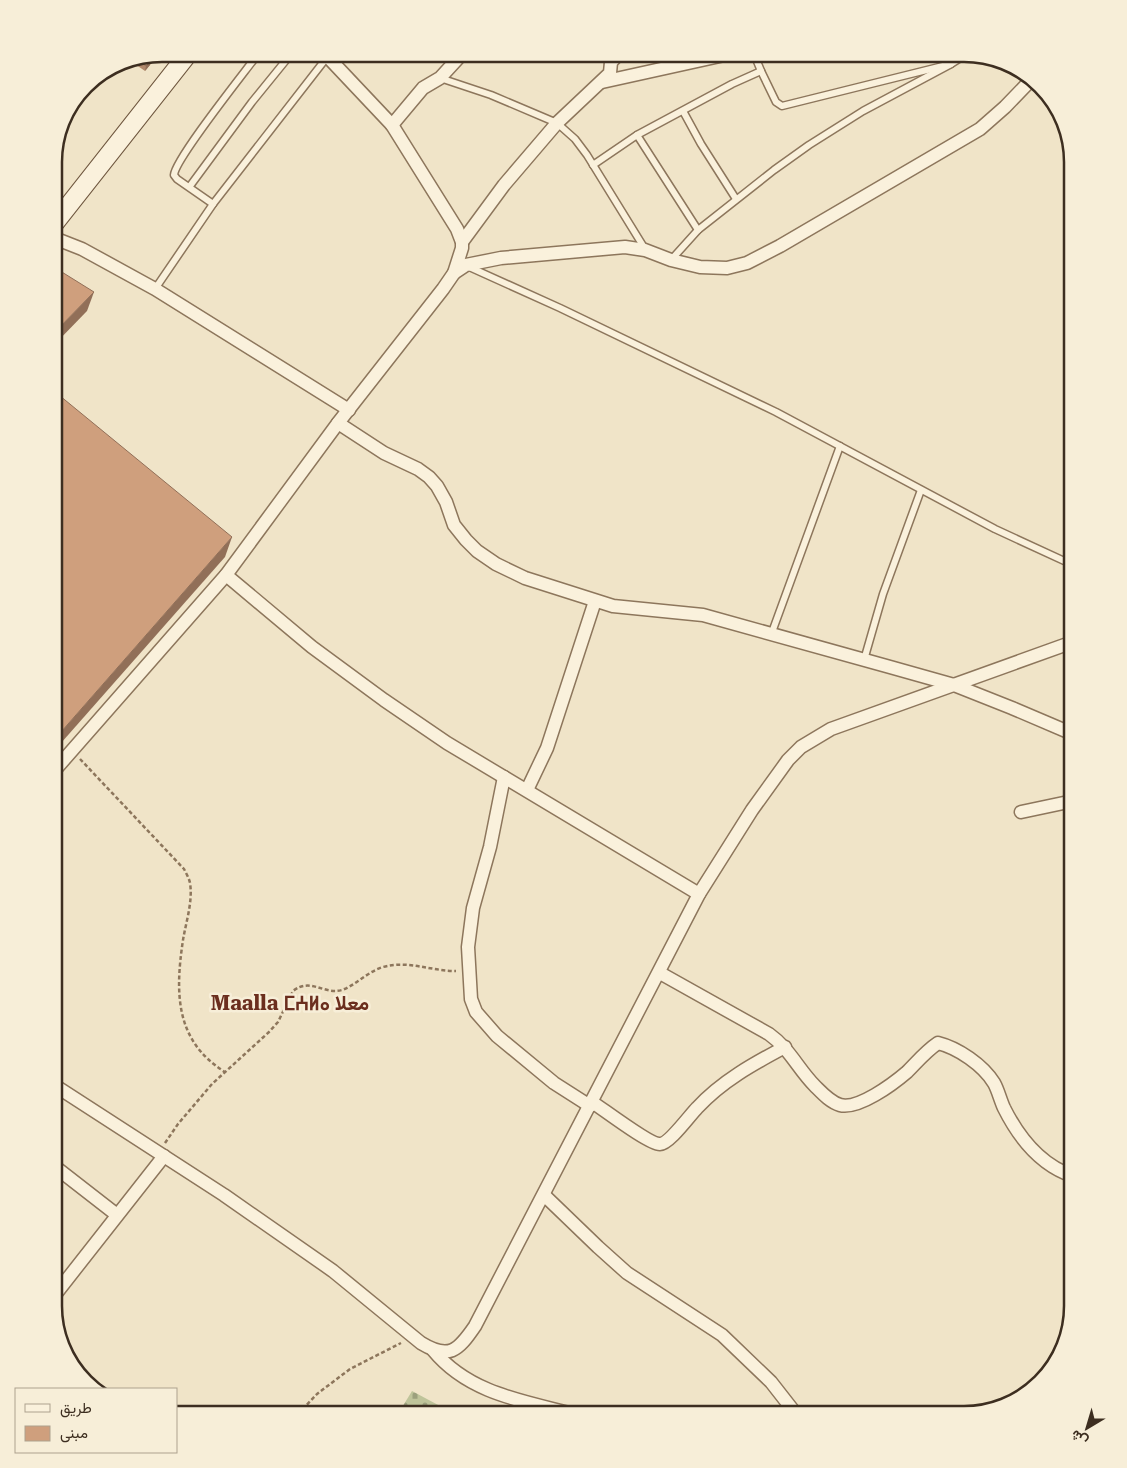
<svg xmlns="http://www.w3.org/2000/svg" width="1127" height="1468" font-family="'Roboto Serif',Vazirmatn,'Noto Sans Tifinagh',serif">
  <style>
    .cemetery { fill: url(#cemetery-stones) }
    .lines { fill: none; stroke-linecap: round; stroke-linejoin: round }
    .lane-casing { stroke: #8d765c; stroke-width: 9 }
    .street-casing { stroke: #8d765c; stroke-width: 15 }
    .secondary-casing { stroke: #6f573f; stroke-width: 20 }
    .path { stroke: #8d765c; stroke-width: 2.5; stroke-dasharray: 4 2.5; stroke-linecap: butt }
    .lane { stroke: #faf1dc; stroke-width: 6 }
    .street { stroke: #faf1dc; stroke-width: 12 }
    .secondary { stroke: #faf1dc; stroke-width: 18 }
    .wall { fill: #b2896c }
    .shaded-wall { fill: #916f58 }
    .building { fill: #cf9f7d; stroke: #916f58 }
    .labels { text-anchor: middle; stroke-width: 5; stroke-linejoin: round; paint-order: stroke }
    .district-label { font-size: 20px; font-weight: bold; fill: #6b2e1e; stroke: #f7eed8 }
    .rim { fill: none; stroke: #3d2e20; stroke-width: 2.5 }
  </style>
  <defs>
    <pattern id="cemetery-stones" width="16" height="16" patternUnits="userSpaceOnUse" patternTransform="scale(1.25)"><rect width="16" height="16" fill="#bfc49a"/><path d="M2 7V4a2 2 0 0 1 4 0v3zM10 15v-3a2 2 0 0 1 4 0v3z" fill="#9ca07d"/></pattern>
  </defs>
  <rect width="100%" height="100%" fill="#f0e4c8"/>
  <polygon class="cemetery" points="412,1391 455,1414 398,1414"/>
  <g class="lines">
    <g class="lane-casing">
      <g id="lane">
        <polyline points="761,71 776,102 782,106 951,64 967,54"/>
        <polyline points="440,78 491,95 557,123 575,139 587,155 645,249"/>
        <polyline points="683,111 701,144 736,199"/>
        <polyline points="637,135 698,230"/>
        <polyline points="593,165 637,135 732,84 761,71 754,54"/>
        <polyline points="190,186 252,102 291,54"/>
        <path d="M213,204l-36,-25 -3,-4c1,-16 70,-102 84,-121"/>
        <polyline points="671,260 698,230 774,170 809,145 863,111 951,64"/>
        <polyline points="467,266 560,308 776,412 995,529 1073,565"/>
        <polyline points="155,289 213,204 328,56"/>
        <polyline points="771,635 840,446"/>
        <polyline points="864,660 883,594 921,490"/>
      </g>
    </g>
    <g class="street-casing">
      <g id="street">
        <polyline points="602,82 729,54"/>
        <polyline points="392,125 423,88 440,78 462,54"/>
        <polyline points="54,238 82,249 155,289 349,410"/>
        <polyline points="462,242 504,185 557,123 610,73 611,62 619,54"/>
        <polyline points="454,273 466,265 501,258 625,247 645,250 671,260 700,267 727,268 747,263 780,246 980,129 1005,107 1031,80"/>
        <polyline points="338,423 384,453 418,469 429,477 437,486 446,502 454,525 466,540 477,551 496,564 525,578 613,606 703,615 890,667 954,685 1012,708 1073,734"/>
        <polyline points="226,575 312,647 384,700 447,743 699,894"/>
        <polyline points="54,771 226,575 338,423 443,289 454,273 462,248 462,242 457,229 392,125 325,54"/>
        <polyline points="504,777 490,847 473,908 468,947 471,999 476,1012 497,1036 554,1083 590,1106"/>
        <polyline points="527,790 547,748 595,601"/>
        <polyline points="1021,812 1073,801"/>
        <path d="M660,973l109,61c21,15 29,35 46,52 7,7 15,16 25,19 18,5 53,-21 67,-33 10,-10 19,-21 31,-29 20,5 45,22 56,40 4,7 6,16 10,25 15,30 36,57 69,68"/>
        <path d="M54,1085l170,110 109,76 88,72c28,17 37,8 54,-17l224,-432 53,-84 36,-50 13,-13 30,-18 242,-87"/>
        <path d="M592,1102c11,7 58,43 68,42 9,0 30,-29 37,-36 25,-27 56,-44 88,-61"/>
        <polyline points="54,1166 117,1215"/>
        <polyline points="544,1195 598,1247 627,1273 722,1335 771,1382 796,1414"/>
        <polyline points="54,1296 164,1156"/>
        <path d="M433,1350c35,43 89,51 140,64"/>
      </g>
    </g>
    <g class="secondary-casing">
      <polyline id="secondary" points="54,224 188,54"/>
    </g>
    <g class="path">
      <path d="M80,759l104,110c2,4 5,9 6,14 3,18 -4,39 -7,57 -8,53 -8,101 42,132"/>
      <path d="M165,1143l13,-19 34,-40 57,-52 9,-10 15,-31c18,-14 30,4 49,-1 14,-5 25,-18 41,-23 26,-7 47,4 73,4"/>
      <polyline points="298,1414 317,1394 350,1369 401,1343"/>
    </g>
    <use href="#lane" class="lane"/>
    <use href="#street" class="street"/>
    <use href="#secondary" class="secondary"/>
  </g>
  <polygon class="wall" points="148,57 152,60 150,65 145,71 132,62 132,60"/>
  <g class="shaded-wall">
    <polygon points="152,60 150,65 145,71 146,66"/>
    <polygon points="94,292 87,311 54,345 54,333"/>
    <polygon points="232,537 225,557 54,751 54,740"/>
  </g>
  <g class="building">
    <polygon points="148,57 152,60 146,66 136,59"/>
    <polygon points="57,269 94,292 54,333 54,271"/>
    <polygon points="54,391 232,537 54,740"/>
  </g>
  <g class="labels">
    <g class="district-label">
      <text x="290" y="1010">Maalla ⵎⵄⵍⴰ معلا</text>
    </g>
  </g>
  <path d="M0 0H1127V1468H0ZM162 62H964A100 100 0 0 1 1064 162V1306A100 100 0 0 1 964 1406H162A100 100 0 0 1 62 1306V162A100 100 0 0 1 162 62Z" fill="#f7eed8" fill-rule="evenodd"/>
  <path class="rim" d="M162 62H964A100 100 0 0 1 1064 162V1306A100 100 0 0 1 964 1406H162A100 100 0 0 1 62 1306V162A100 100 0 0 1 162 62Z"/>
  <rect x="15" y="1388" width="162" height="65" fill="#f7eed8" stroke="#ada18e"/>
  <rect x="25" y="1404" width="25" height="8" fill="#faf1dc" stroke="#ada18e"/>
  <text x="60" y="1413" font-size="15" fill="#3d2e20">طريق</text>
  <rect x="25" y="1426" width="25" height="15" fill="#cf9f7d" stroke="#ada18e"/>
  <text x="60" y="1438" font-size="15" fill="#3d2e20">مبنى</text>
  <g transform="translate(1087 1428) rotate(218)" stroke="#f7eed8" stroke-width="4" paint-order="stroke">
  <path d="M0-4L9 19L0 12L-9 19Z" fill="#3d2e20"/>
  <text y="-8" font-size="14" font-weight="bold" text-anchor="middle" fill="#3d2e20">ش</text>
  </g>
</svg>
